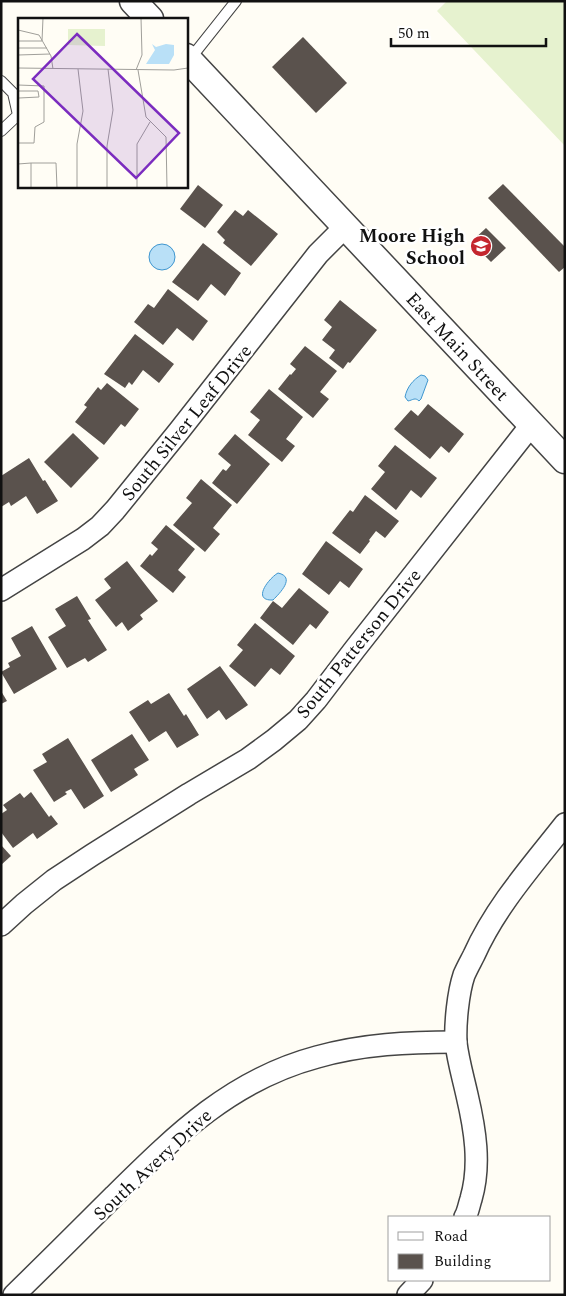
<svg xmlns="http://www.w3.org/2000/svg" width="566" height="1296" font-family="Spectral,serif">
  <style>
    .pitch { fill: #e6f2cf }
    .water { fill: #b9e0f7; stroke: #3f96cf }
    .building { fill: #5a524d }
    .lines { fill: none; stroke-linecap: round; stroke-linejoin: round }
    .service-casing { stroke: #444; stroke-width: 12 }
    .minor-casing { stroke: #444; stroke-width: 24 }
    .tertiary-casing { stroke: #444; stroke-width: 29 }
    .service { stroke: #fff; stroke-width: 10 }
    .minor { stroke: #fff; stroke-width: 21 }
    .tertiary { stroke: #fff; stroke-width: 26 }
    .labels { text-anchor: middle; stroke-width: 5; stroke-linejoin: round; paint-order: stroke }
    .poi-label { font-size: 19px; font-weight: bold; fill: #111; stroke: #fff; text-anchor: end }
    .street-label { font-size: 19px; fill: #111; stroke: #fff }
    .inset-road { fill: none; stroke: #a09f9a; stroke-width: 1 }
    .view { fill: #7b2cbf; fill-opacity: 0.15; stroke: #7b2cbf; stroke-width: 2.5 }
    .inset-edge { fill: none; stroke: #111; stroke-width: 2.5 }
  </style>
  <rect width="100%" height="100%" fill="#fffdf5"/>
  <polygon class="pitch" points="447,1 565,1 565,146 437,11"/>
  <g class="water">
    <circle cx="162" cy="257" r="13"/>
    <path d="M421,375l4,1 3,4 -7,19 -2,2c-4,-4 -6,-1 -11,0l-3,-4c2,-10 8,-17 16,-22z"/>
    <path d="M278,573c18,4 2,20 -5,27 -22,1 -4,-22 5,-27z"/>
  </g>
  <g class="building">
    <polygon points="303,37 347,83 316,113 272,67"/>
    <polygon points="503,184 565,247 565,267 559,272 488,198"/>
    <polygon points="198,185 223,205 205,228 180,209"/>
    <polygon points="235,210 243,216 248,210 278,234 251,266 223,243 225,240 217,232"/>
    <polygon points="486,228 506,248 491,262 471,242"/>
    <polygon points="203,243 241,273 225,296 211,284 198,301 172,282"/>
    <polygon points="168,289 208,321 193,341 177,328 163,345 134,322 148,304 154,308"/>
    <polygon points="340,300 377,330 350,363 348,362 343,369 329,358 335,350 322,340 332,327 324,320"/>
    <polygon points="135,334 174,364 159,383 143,370 132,385 129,382 125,388 104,374"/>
    <polygon points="305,346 337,371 320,392 329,399 313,418 278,389 290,374 291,375 296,369 290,364"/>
    <polygon points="107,383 139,409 125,427 121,424 104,445 75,422 87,407 84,405 98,387 101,390"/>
    <polygon points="269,389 303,417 286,439 295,446 282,462 248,435 260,420 250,412"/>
    <polygon points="428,404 464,434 449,453 441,446 430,459 394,429 411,410 418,416"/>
    <polygon points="73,433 99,458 71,488 44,462"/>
    <polygon points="235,434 270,464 237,504 212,483 223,469 226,471 231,465 218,454"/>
    <polygon points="395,445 437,478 421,498 411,490 396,510 371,489 385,472 378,466"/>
    <polygon points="29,458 43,481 45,480 58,501 37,514 26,496 11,506 9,502 1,507 1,476"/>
    <polygon points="201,479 232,505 213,528 220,534 205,552 173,525 192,503 186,498"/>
    <polygon points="365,495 399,521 385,538 376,531 369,540 370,541 360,554 332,533 350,510 353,512"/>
    <polygon points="166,525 195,549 178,570 186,577 173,593 140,566 150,554 152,556 158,549 151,543"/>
    <polygon points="326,541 363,569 349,588 340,581 329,595 302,574"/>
    <polygon points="127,561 158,601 140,615 143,619 128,631 122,622 116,627 95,600 111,588 104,579"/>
    <polygon points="299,588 329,612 316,629 310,624 293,645 260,618 273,601 282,608"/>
    <polygon points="77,596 91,619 88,620 107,650 88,662 85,658 67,668 48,637 66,626 55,609"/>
    <polygon points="255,623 295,656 280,675 271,668 255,687 229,666 243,650 237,645"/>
    <polygon points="32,626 57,669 14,694 1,672 10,667 8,663 21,656 11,638"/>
    <polygon points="220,666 248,705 226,720 219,710 207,719 187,689"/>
    <polygon points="1,691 7,701 1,704"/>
    <polygon points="169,693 184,716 186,714 199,735 177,748 166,731 149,742 129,712 148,700 151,704"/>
    <polygon points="132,734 149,760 134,769 138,775 111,792 91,760"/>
    <polygon points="68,738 104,796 84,809 71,789 65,792 67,794 54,802 33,770 47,762 42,754"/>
    <polygon points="31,792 49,817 51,815 58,824 37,839 33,833 13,848 1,832 1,814 7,810 3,805 20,793 24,798"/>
    <polygon points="1,845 11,856 1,865"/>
  </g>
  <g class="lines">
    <g class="service-casing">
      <g id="service">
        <polyline points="190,59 236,1"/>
        <polyline points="1,81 13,93 18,115 1,131"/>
      </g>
    </g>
    <g class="minor-casing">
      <g id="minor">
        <polyline points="1,590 83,539 100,526 115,510 179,431 318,254 346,226"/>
        <polyline points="1,925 24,904 54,880 92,855 189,794 248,759 274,740 298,720 316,700 355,649 532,424"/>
        <path d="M465,1217c3,-5 4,-12 6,-18 10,-34 4,-70 -4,-104 -4,-18 -9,-35 -11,-52 -1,-19 2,-50 8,-68 3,-7 7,-14 10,-20 22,-49 58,-89 91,-131"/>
        <path d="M14,1295c34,-33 67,-66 100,-99 62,-61 117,-116 203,-139 46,-13 92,-15 139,-15"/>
        <polyline points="408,1295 422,1280"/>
      </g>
    </g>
    <g class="tertiary-casing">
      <g id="tertiary">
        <polyline points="133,1 150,19"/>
        <polyline points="186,57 565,460"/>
      </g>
    </g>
    <use href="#service" class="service"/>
    <use href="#minor" class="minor"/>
    <use href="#tertiary" class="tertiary"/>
  </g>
  <defs>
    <g id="school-disc" transform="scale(1.125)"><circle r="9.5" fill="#c4262e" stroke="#fff"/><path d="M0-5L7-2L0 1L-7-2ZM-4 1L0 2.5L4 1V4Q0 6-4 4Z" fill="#fff"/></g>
  </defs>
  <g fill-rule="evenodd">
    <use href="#school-disc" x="481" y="246"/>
  </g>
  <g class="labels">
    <g class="poi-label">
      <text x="465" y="242">Moore High<tspan x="465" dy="22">School</tspan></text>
    </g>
    <g class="street-label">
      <text transform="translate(458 346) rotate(47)" y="7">East Main Street</text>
      <text transform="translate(186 422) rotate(-51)" y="7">South Silver Leaf Drive</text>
      <text transform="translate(358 643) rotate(-51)" y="7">South Patterson Drive</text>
      <text transform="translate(152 1164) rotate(-43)" y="7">South Avery Drive</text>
    </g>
  </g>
  <g transform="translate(18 18)">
    <rect width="170" height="170" fill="#fffdf5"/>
    <path d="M50,11h37v17l-37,-1z" fill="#e6f2cf"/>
    <path d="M134,26l4,3 10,-3 8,1v10l-5,9h-23l9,-14z" fill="#b9e0f7"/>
    <path class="inset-road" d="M0,12l21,5 12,21 2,13M0,23h24l1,-23M0,30h29M0,37l32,-1M0,50l156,2 14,-2M118,52l6,-15 -1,-37M120,52l8,47 20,20 1,51M0,67l26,1v36l-9,5 -1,16h-16M0,73h20l1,6 -20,1 -1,-1v-12M13,145h25l1,25M0,146l13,-1v25M59,170v-44l6,-33 -5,-42M89,170v-42l6,-36 -5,-41M119,170v-44l13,-22"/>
    <path class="view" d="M59,16l102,99 -43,45 -103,-99z"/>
    <rect width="170" height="170" class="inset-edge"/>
  </g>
  <rect width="566" height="1296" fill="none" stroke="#111111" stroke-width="5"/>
  <rect x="388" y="1216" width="162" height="65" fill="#ffffff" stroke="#a0a0a0"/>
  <rect x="398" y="1232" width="25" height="8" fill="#ffffff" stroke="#a0a0a0"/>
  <text x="434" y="1241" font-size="15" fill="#111111">Road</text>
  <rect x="398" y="1254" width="25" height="15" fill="#5a524d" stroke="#a0a0a0"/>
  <text x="434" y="1266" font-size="15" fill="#111111">Building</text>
  <path d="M391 38v8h155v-8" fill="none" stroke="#111111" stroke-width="2.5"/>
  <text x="398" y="38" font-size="15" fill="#111111" stroke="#ffffff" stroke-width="4" paint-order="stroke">50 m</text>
</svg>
